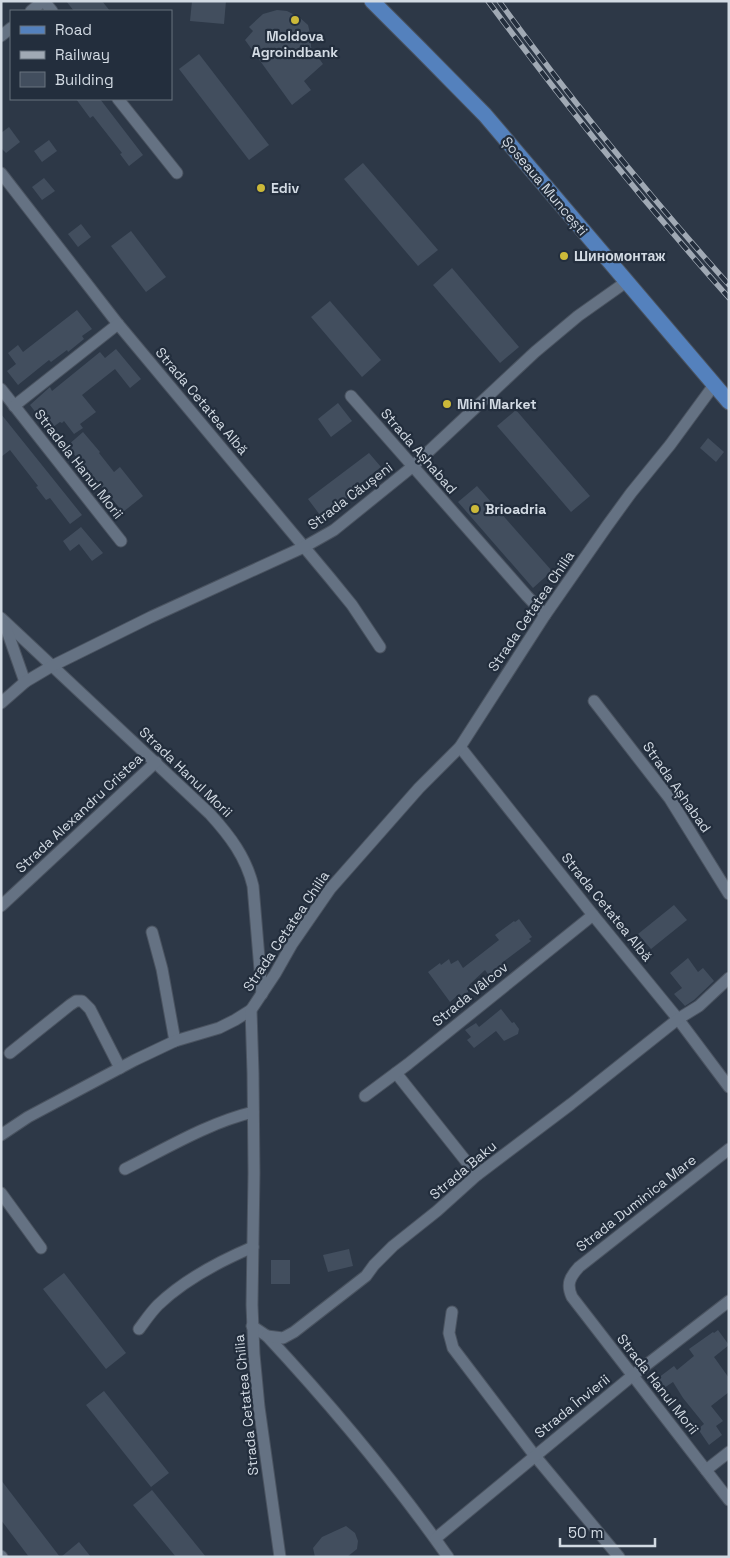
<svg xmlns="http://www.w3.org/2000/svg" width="730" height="1558" font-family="'Space Grotesk',sans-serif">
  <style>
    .building { fill: #424e5e }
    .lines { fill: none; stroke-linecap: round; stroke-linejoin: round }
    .minor-casing { stroke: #4a5360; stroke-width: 13 }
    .primary-casing { stroke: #4a5360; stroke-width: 17 }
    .minor { stroke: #657283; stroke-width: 11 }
    .primary { stroke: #5481bd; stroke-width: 15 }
    .rail-casing { stroke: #a0a9b4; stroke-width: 5.5 }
    .rail { stroke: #232e3d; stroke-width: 4; stroke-dasharray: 11; stroke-linecap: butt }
    .poi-dot { fill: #ccb939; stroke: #232e3d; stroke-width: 2 }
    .labels { text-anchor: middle; stroke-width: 4.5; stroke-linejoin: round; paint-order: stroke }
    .poi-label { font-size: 14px; font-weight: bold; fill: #d2dae3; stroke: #232e3d; text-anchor: start }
    .street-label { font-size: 14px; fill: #d2dae3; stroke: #232e3d }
  </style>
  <rect width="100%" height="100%" fill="#2d3847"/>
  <g class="building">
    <polygon points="66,1 102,1 110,11 74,11"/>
    <polygon points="192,1 226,1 224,24 190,21"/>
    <polygon points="277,10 287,11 299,17 308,25 311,37 311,47 323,64 304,81 311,90 292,105 245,40 253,31 249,27 263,14"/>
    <polygon points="199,54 269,145 249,160 179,69"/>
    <polygon points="76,99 100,99 143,155 129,166 120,154 122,153 93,116 90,118"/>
    <polygon points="9,127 20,142 6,153 1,148 1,133"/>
    <polygon points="49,140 57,151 42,162 34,151"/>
    <polygon points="363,163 438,250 418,266 344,179"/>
    <polygon points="44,178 55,191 42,200 32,187"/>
    <polygon points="81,224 91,237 78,247 68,234"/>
    <polygon points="131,231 166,277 146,292 111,246"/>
    <polygon points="452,268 519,347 500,363 433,285"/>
    <polygon points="330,301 381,360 362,377 311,317"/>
    <polygon points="77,310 92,329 82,336 84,339 68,352 67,350 51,362 49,360 18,385 7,371 16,364 8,353 18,345 23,352"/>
    <polygon points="116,349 141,379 130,388 115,369 82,395 96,412 80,424 83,428 74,434 64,421 62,423 60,422 49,430 30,405 50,387 52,391 100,352 105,358"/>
    <polygon points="338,403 352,421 331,437 318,419"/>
    <polygon points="516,410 590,496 571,512 497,426"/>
    <polygon points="1,414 82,515 70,524 50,498 46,500 36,487 38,486 10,450 1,457"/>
    <polygon points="83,432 100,452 99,453 114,472 120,467 143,496 123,512 67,446"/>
    <polygon points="708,438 724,452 716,462 700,448"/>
    <polygon points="369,453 381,467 362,482 365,485 345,500 343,498 320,515 308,499"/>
    <polygon points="477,486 552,571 533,588 458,502"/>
    <polygon points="81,527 103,553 92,561 79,544 70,551 63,541"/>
    <polygon points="674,905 687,920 651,949 638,934"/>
    <polygon points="519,919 532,937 529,939 531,941 503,962 507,967 492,980 485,970 469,985 468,992 462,996 458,995 450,1002 428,972 440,963 441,965 449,959 451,964 458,960 463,968 499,940 495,935 514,921 515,922"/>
    <polygon points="688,958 698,972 703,968 714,981 694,1000 685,1006 674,994 682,988 670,973"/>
    <polygon points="501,1009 512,1023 514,1022 519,1029 518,1034 504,1041 496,1031 474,1048 467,1040 471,1037 465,1030 476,1023 479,1027"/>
    <polygon points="349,1249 353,1266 328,1272 323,1255"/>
    <rect x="271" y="1260" width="19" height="24"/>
    <polygon points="64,1273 126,1353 106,1369 43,1289"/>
    <polygon points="718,1330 729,1345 714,1357 729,1378 729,1392 711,1406 723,1421 716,1426 722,1435 709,1445 698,1429 704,1424 683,1398 673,1382 664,1388 658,1378 674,1366 677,1370 694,1356 689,1349 713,1332 714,1333"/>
    <polygon points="104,1391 169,1473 151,1487 86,1405"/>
    <polygon points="1,1480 60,1557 29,1557 1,1520"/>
    <polygon points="152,1490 206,1557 176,1557 133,1505"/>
    <polygon points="346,1526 355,1533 358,1541 357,1549 347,1557 315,1557 313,1548 322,1537"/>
    <polygon points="79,1542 91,1557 61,1557"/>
  </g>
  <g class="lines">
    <g class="minor-casing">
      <g id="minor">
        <polyline points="44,1 52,11"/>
        <polyline points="31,11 43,1"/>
        <polyline points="1,36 11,28"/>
        <polyline points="118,99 177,173"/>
        <polyline points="1,173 118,324 330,578 352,605 380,647"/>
        <polyline points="1,389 121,541"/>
        <polyline points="351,396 527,596 545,615"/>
        <polyline points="14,406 118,324"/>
        <path d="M1,618l209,196c20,22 36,43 43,72l9,108"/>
        <polyline points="5,625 25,682"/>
        <polyline points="594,701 670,799 729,894"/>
        <polyline points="1,703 25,682 52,666 151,617 304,547 334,530 412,467 535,352 578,316 626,282"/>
        <polyline points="460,747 593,915 678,1019 729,1087"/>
        <polyline points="1,906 156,762"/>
        <polyline points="152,932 162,969 175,1041"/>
        <polyline points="10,1053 70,1005 76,1001 82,1001 90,1009 120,1068"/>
        <polyline points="396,1073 477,1175"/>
        <polyline points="365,1096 408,1064 593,915"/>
        <polyline points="1,1135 28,1117 135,1060 175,1041 219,1028 235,1020 251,1010"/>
        <path d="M729,1149l-150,118c-9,10 -13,17 -7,30l157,203"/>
        <path d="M125,1169c42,-21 83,-46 128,-57"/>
        <polyline points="1,1193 41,1248"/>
        <polyline points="452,1312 449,1333 453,1348 535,1456 619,1557"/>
        <path d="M252,1326l15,10c65,70 126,143 181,221"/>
        <path d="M139,1329c6,-8 12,-17 19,-24 26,-25 62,-44 95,-58"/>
        <polyline points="267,1336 283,1338 294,1332 366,1276 374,1265 393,1246 437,1211 477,1175 571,1104 678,1019 699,1006 729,978"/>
        <polyline points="706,1470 729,1452"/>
        <polyline points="436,1538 632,1376 729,1301"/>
        <polyline points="1,1556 2,1557"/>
        <polyline points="280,1557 259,1407 254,1354 252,1305 254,1173 253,1073 251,1010 275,974 292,944 330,889 419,788 460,747 545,615 607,526 631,493 670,445 714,385"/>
      </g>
    </g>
    <g class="primary-casing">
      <polyline id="primary" points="372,1 420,49 485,115 729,402"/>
    </g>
    <use href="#minor" class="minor"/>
    <use href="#primary" class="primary"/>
    <g class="rail-casing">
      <g id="rail">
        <path d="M488,1c76,103 156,201 241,297"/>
        <path d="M499,1c72,99 149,193 230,284"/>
      </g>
    </g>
    <use href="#rail" class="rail"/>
  </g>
  <g class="poi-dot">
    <circle cx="295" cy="20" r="5"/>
    <circle cx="261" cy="188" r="5"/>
    <circle cx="564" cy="256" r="5"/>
    <circle cx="447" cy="404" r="5"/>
    <circle cx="475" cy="509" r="5"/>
  </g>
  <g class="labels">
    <g class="poi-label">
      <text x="295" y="41" text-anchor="middle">Moldova<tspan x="295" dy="16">Agroindbank</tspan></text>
      <text x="271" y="193">Ediv</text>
      <text x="574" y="261">Шиномонтаж</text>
      <text x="457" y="409">Mini Market</text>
      <text x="485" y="514">Brioadria</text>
    </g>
    <g class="street-label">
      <text transform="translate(545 186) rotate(50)" y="5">Șoseaua Muncești</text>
      <text transform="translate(202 401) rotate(50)" y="5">Strada Cetatea Albă</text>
      <text transform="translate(419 451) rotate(49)" y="5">Strada Așhabad</text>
      <text transform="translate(79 464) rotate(52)" y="5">Stradela Hanul Morii</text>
      <text transform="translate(350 496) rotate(-37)" y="5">Strada Căușeni</text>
      <text transform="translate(531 611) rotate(-56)" y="5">Strada Cetatea Chilia</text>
      <text transform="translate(186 772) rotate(44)" y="5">Strada Hanul Morii</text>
      <text transform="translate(677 787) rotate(55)" y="5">Strada Așhabad</text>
      <text transform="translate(79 813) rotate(-43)" y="5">Strada Alexandru Cristea</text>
      <text transform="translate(607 907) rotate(51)" y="5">Strada Cetatea Albă</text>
      <text transform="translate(286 931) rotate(-56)" y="5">Strada Cetatea Chilia</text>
      <text transform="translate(470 994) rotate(-39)" y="5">Strada Vâlcov</text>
      <text transform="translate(463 1170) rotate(-40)" y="5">Strada Baku</text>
      <text transform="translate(636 1203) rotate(-38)" y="5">Strada Duminica Mare</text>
      <text transform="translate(658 1384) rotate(52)" y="5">Strada Hanul Morii</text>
      <text transform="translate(246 1405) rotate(-96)" y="5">Strada Cetatea Chilia</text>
      <text transform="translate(572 1406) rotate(-39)" y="5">Strada Învierii</text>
    </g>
  </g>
  <rect width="730" height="1558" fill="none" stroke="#d2dae3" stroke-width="5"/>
  <rect x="10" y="10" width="162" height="90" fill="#232e3d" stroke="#69737f"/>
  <rect x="20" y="26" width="25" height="8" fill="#5481bd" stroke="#69737f"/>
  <text x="55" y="35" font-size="15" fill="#d2dae3">Road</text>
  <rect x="20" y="51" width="25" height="8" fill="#a0a9b4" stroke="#69737f"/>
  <text x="55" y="60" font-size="15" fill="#d2dae3">Railway</text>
  <rect x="20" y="72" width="25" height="15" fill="#424e5e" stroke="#69737f"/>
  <text x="55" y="85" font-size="15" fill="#d2dae3">Building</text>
  <path d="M560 1538v8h95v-8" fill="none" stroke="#d2dae3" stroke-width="2.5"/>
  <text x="568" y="1538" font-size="15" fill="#d2dae3" stroke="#232e3d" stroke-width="4" paint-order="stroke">50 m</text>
</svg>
